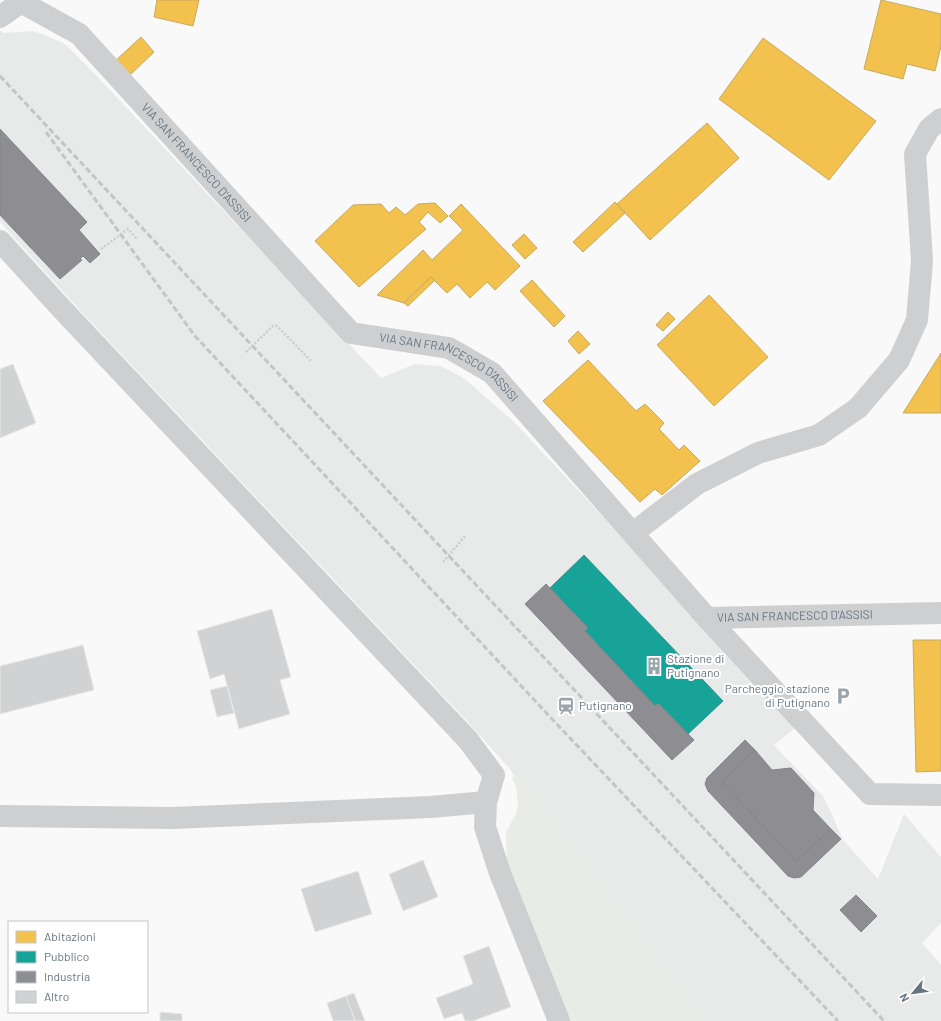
<svg xmlns="http://www.w3.org/2000/svg" width="941" height="1021" font-family="Barlow,sans-serif">
  <style>
    .built { fill: #e8e9e9 }
    .green { fill: #e8ebe6 }
    .homes { fill: #f2c14e; stroke: #c8aa5e }
    .public { fill: #17a398; stroke: #2e9692 }
    .industry { fill: #8d8d92; stroke: #81868e }
    .building { fill: #d0d2d3; stroke: #e8e8e8 }
    .lines { fill: none; stroke-linecap: round; stroke-linejoin: round }
    .path { stroke: #cbcccd; stroke-width: 2.5; stroke-dasharray: 2 2; stroke-linecap: butt }
    .minor { stroke: #cecfd0; stroke-width: 22 }
    .rail { stroke: #c3c5c6; stroke-width: 3; stroke-dasharray: 6 3; stroke-linecap: butt }
    .labels { text-anchor: middle; stroke-width: 4; stroke-linejoin: round; paint-order: stroke }
    .street-label { font-size: 12px; fill: #657683; stroke: #fff }
    .poi-label { font-size: 12px; fill: #657683; stroke: #fff; text-anchor: start }
  </style>
  <rect width="100%" height="100%" fill="#f9f9f9"/>
  <polygon class="built" points="0,30 3,33 32,31 43,34 65,44 91,70 381,378 415,364 441,366 465,379 513,421 799,725 774,745 823,796 844,841 878,879 904,814 941,857 941,923 922,943 941,965 941,1021 570,1021 518,815 519,784 510,769 465,719 74,304 0,222"/>
  <polygon class="green" points="519,772 706,1021 568,1021 507,864 506,833 517,811 518,804 516,787 512,778"/>
  <g class="homes">
    <polygon points="157,0 199,0 193,26 154,17"/>
    <polygon points="881,0 941,14 941,46 935,71 907,64 903,79 864,69"/>
    <polygon points="141,37 154,52 127,78 113,63"/>
    <polygon points="763,38 876,121 829,180 719,99"/>
    <polygon points="707,123 739,158 650,240 617,204"/>
    <polygon points="615,202 625,213 583,252 573,242"/>
    <polygon points="435,203 448,216 440,223 428,212 419,222 426,229 359,287 315,241 353,205 381,204 389,213 396,207 405,215 418,204"/>
    <polygon points="461,204 520,266 495,290 487,282 470,298 457,284 447,293 431,277 404,303 377,295 423,250 432,260 463,230 449,216"/>
    <polygon points="524,234 537,248 525,259 512,245"/>
    <polygon points="431,277 435,280 408,306 404,303"/>
    <polygon points="532,280 565,316 554,327 520,291"/>
    <polygon points="709,295 768,357 714,406 657,345"/>
    <polygon points="668,312 675,319 663,331 656,325"/>
    <polygon points="578,331 590,344 579,354 568,341"/>
    <polygon points="941,353 941,413 903,413"/>
    <polygon points="588,360 636,411 645,404 664,423 659,429 679,450 684,445 700,461 662,495 655,489 640,502 543,401"/>
    <polygon points="913,640 941,640 941,771 916,772"/>
  </g>
  <polygon class="public" points="584,555 723,701 688,734 658,703 655,706 585,631 588,628 550,588"/>
  <g class="industry">
    <polygon points="0,129 87,222 79,230 100,254 90,263 83,256 80,259 82,260 60,279 0,215"/>
    <polygon points="546,584 588,628 585,631 655,706 658,703 694,740 672,760 525,604"/>
    <polygon points="745,740 755,750 722,782 796,861 831,829 841,839 801,877 794,878 788,876 708,791 705,784 707,778"/>
    <polygon points="755,750 772,770 791,768 814,793 813,810 831,829 796,861 722,782"/>
    <polygon points="856,895 877,916 861,932 840,910"/>
  </g>
  <g class="building">
    <polygon points="13,364 36,423 0,438 0,369"/>
    <polygon points="272,609 291,677 280,680 290,714 239,729 224,674 210,679 197,631"/>
    <polygon points="83,645 94,690 0,714 0,666"/>
    <polygon points="227,686 234,713 217,717 210,690"/>
    <polygon points="423,860 438,897 403,911 389,874"/>
    <polygon points="358,871 372,914 315,932 301,889"/>
    <polygon points="489,946 511,1007 473,1021 465,1021 462,1013 444,1019 436,998 473,984 463,956"/>
    <polygon points="354,993 365,1021 355,1021 346,996"/>
    <polygon points="346,996 355,1021 333,1021 327,1003"/>
    <polygon points="160,1012 182,1014 182,1021 160,1021"/>
  </g>
  <g class="lines">
    <g class="path">
      <polyline points="101,249 128,229 137,239"/>
      <polyline points="246,352 273,326 277,326 311,361"/>
      <polyline points="443,562 466,535"/>
    </g>
    <g class="minor">
      <path id="s1" d="M0,17l21,-15 58,32 272,299 98,15 43,25 215,245 234,-5"/>
      <polyline points="0,241 61,308 468,740 494,775 486,802 485,827 500,873 559,1021"/>
      <polyline points="633,533 697,484 758,453 819,435 858,408 899,360 917,320 922,261 915,154 929,129 941,119"/>
      <polyline points="707,618 870,794 941,795"/>
      <polyline points="0,816 172,818 431,807 486,802"/>
    </g>
    <g class="rail">
      <polyline points="0,76 884,1021"/>
      <polyline points="46,132 195,336 552,719 838,1021"/>
    </g>
  </g>
  <defs>
    <g id="building-bare" transform="scale(1.38)"><path d="M-4-6H4V6H1V3H-1V6H-4ZM-2.5-4.3h1.7v1.8h-1.7ZM.8-4.3h1.7v1.8H.8ZM-2.5-1h1.7V.8h-1.7ZM.8-1h1.7V.8H.8Z" fill="#99a4ac" stroke="#fff" stroke-width="2.5" paint-order="stroke"/></g>
    <g id="parking-bare" transform="scale(1.38)"><path d="M-3.5-5.5H1a3.5 3.5 0 0 1 0 7H-1V5.5H-3.5ZM-1-3.4V-.6H.8a1.4 1.4 0 0 0 0-2.8Z" fill="#99a4ac" stroke="#fff" stroke-width="2.5" paint-order="stroke"/></g>
    <g id="station-bare" transform="scale(1.38)"><path d="M-3-6H3Q5-6 5-4V2Q5 4 3 4L4.5 6H3L1.5 4h-3L-3 6H-4.5L-3 4Q-5 4-5 2V-4Q-5-6-3-6ZM-3.5-4v3h7v-3ZM-3.5 1v1.5H-2V1ZM2 1v1.5H3.5V1Z" fill="#99a4ac" stroke="#fff" stroke-width="2.5" paint-order="stroke"/></g>
  </defs>
  <g fill-rule="evenodd">
    <use href="#building-bare" x="654" y="666"/>
    <use href="#parking-bare" x="843" y="696"/>
    <use href="#station-bare" x="566" y="706"/>
  </g>
  <g class="labels">
    <g class="street-label">
      <text dy="4" stroke="none"><textPath href="#s1" startOffset="266">VIA SAN FRANCESCO D'ASSISI</textPath></text>
      <text dy="4" stroke="none"><textPath href="#s1" startOffset="603">VIA SAN FRANCESCO D'ASSISI</textPath></text>
      <text dy="4" stroke="none"><textPath href="#s1" startOffset="1059">VIA SAN FRANCESCO D'ASSISI</textPath></text>
    </g>
    <g class="poi-label">
      <text x="667" y="663">Stazione di<tspan x="667" dy="14">Putignano</tspan></text>
      <text x="830" y="693" text-anchor="end">Parcheggio stazione<tspan x="830" dy="14">di Putignano</tspan></text>
      <text x="579" y="710">Putignano</text>
    </g>
  </g>
  <rect x="8" y="921" width="140" height="92" fill="#ffffff" stroke="#c1c8cd"/>
  <rect x="16" y="931" width="20" height="12" fill="#f2c14e" stroke="#c1c8cd"/>
  <text x="44" y="941" font-size="12" fill="#657683">Abitazioni</text>
  <rect x="16" y="951" width="20" height="12" fill="#17a398" stroke="#c1c8cd"/>
  <text x="44" y="961" font-size="12" fill="#657683">Pubblico</text>
  <rect x="16" y="971" width="20" height="12" fill="#8d8d92" stroke="#c1c8cd"/>
  <text x="44" y="981" font-size="12" fill="#657683">Industria</text>
  <rect x="16" y="991" width="20" height="12" fill="#d0d2d3" stroke="#c1c8cd"/>
  <text x="44" y="1001" font-size="12" fill="#657683">Altro</text>
  <g transform="translate(913 993) rotate(241)" stroke="#ffffff" stroke-width="3" paint-order="stroke">
  <path d="M0-3L7 15L0 10L-7 15Z" fill="#657683"/>
  <text y="-6" font-size="11" font-weight="bold" text-anchor="middle" fill="#657683">N</text>
  </g>
</svg>
